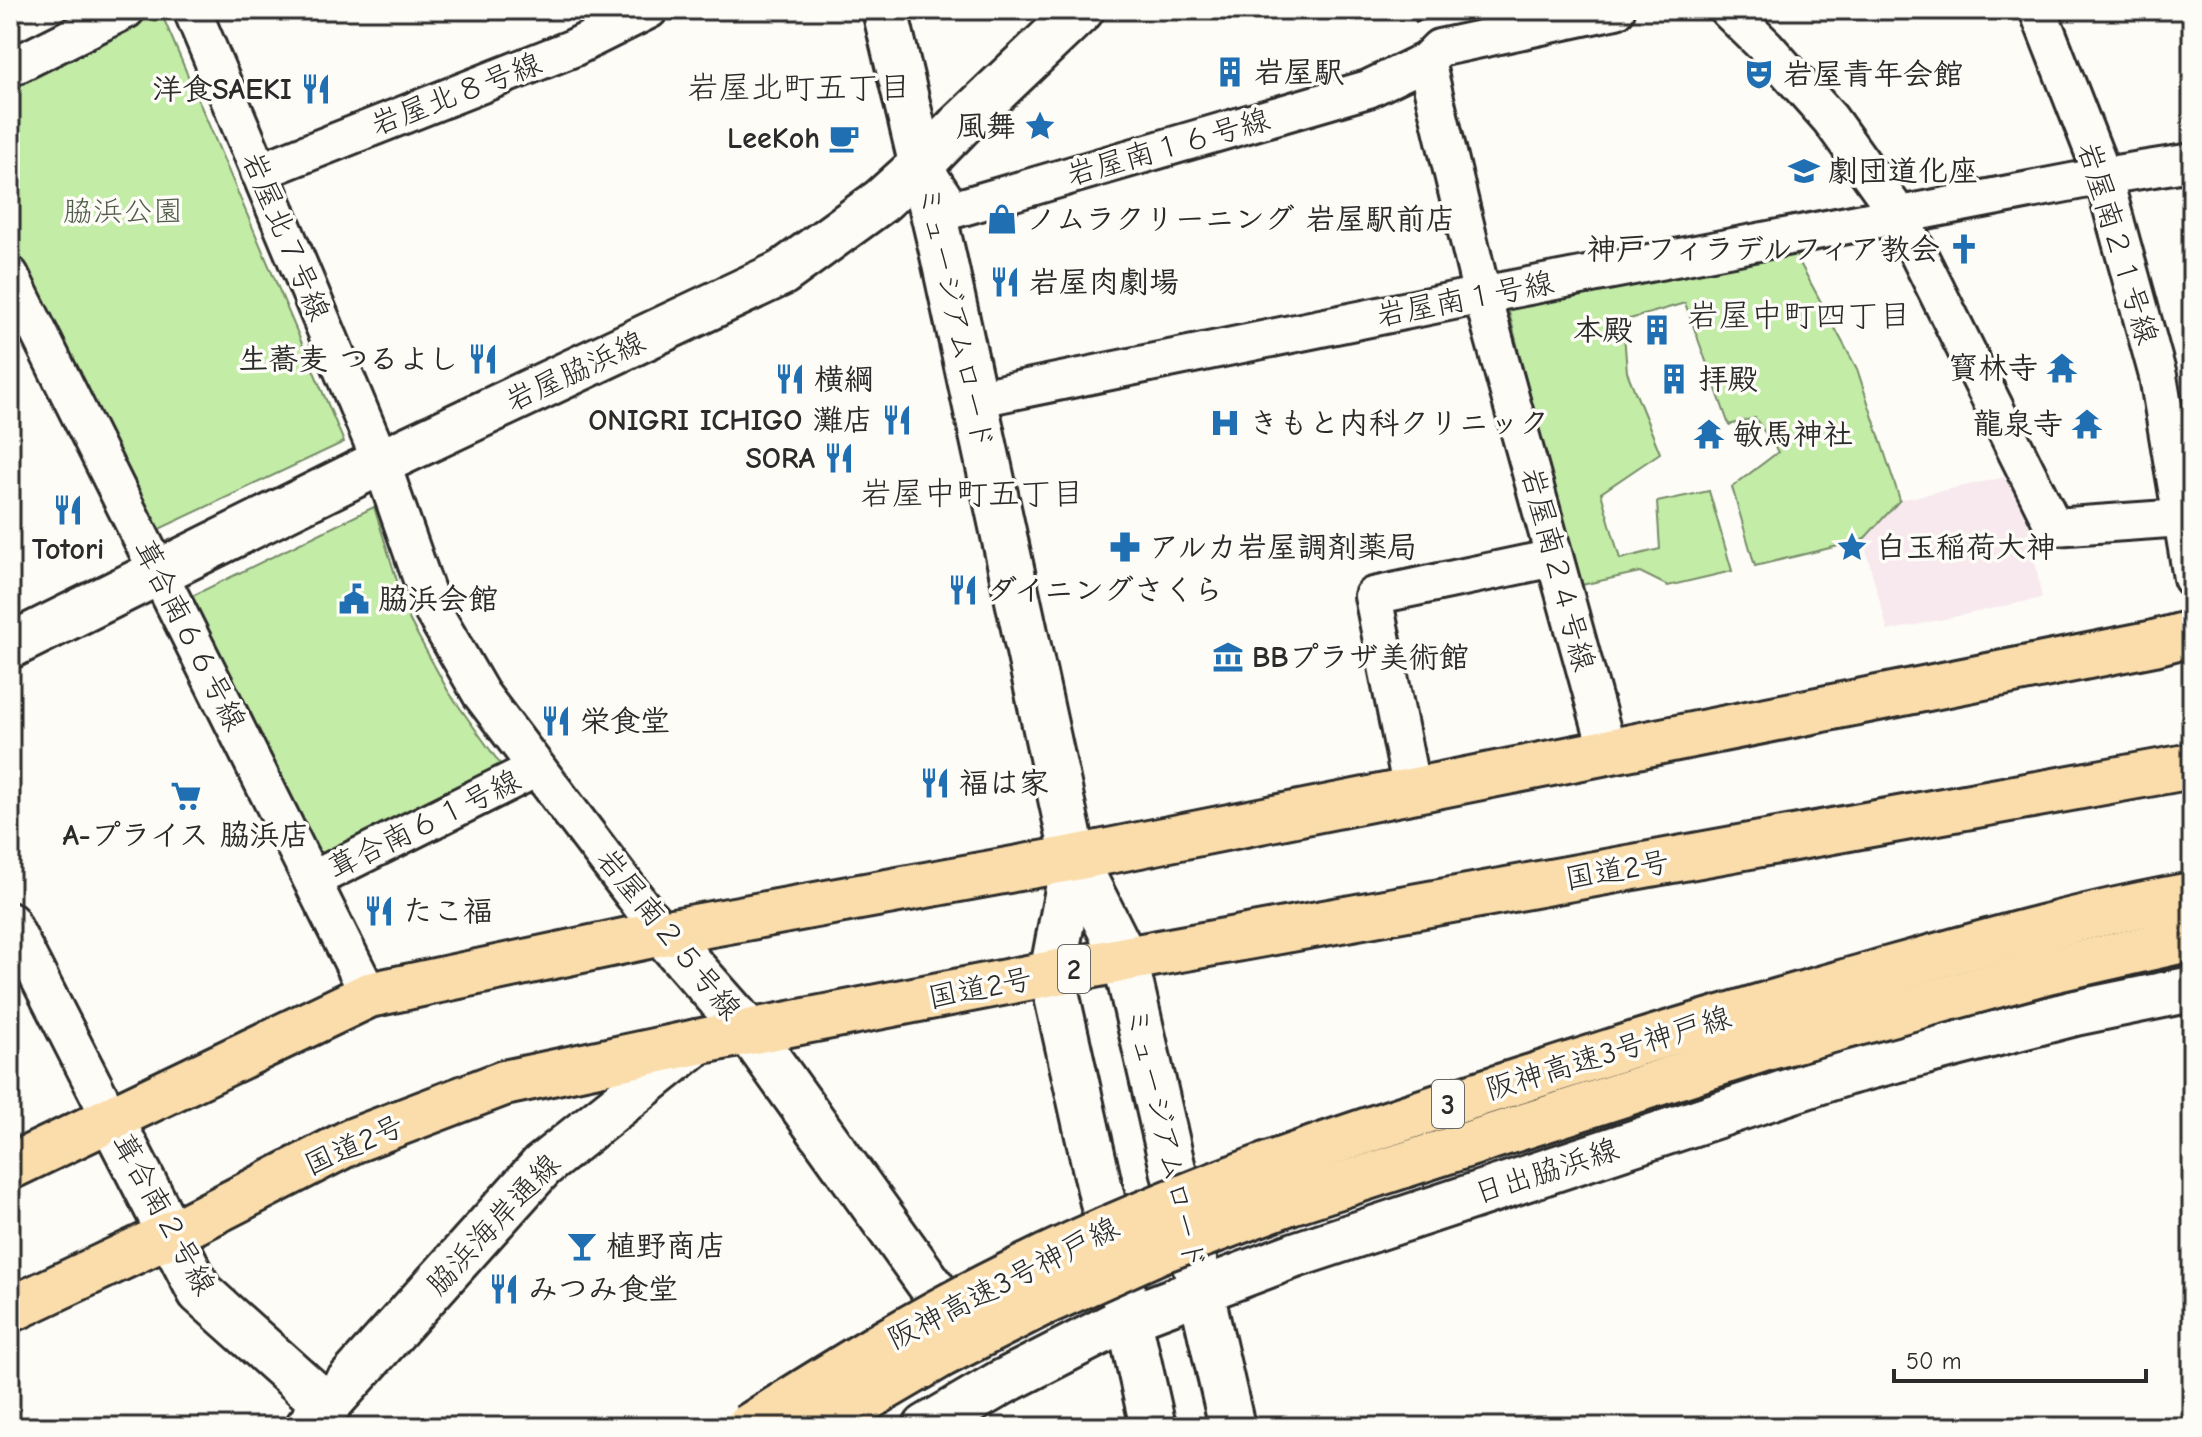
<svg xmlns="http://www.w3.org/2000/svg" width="2202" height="1437" font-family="'Comic Neue','Klee One',sans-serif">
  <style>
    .built { fill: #f8e9ef }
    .green { fill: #c3eca7; stroke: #778c69; stroke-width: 2 }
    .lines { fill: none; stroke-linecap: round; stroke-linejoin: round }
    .minor-casing { stroke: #2b2b2b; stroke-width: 42 }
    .tertiary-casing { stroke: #2b2b2b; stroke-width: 50 }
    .trunk-casing { stroke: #2b2b2b; stroke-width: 50 }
    .minor { stroke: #fdfcf7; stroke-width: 36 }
    .tertiary { stroke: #fdfcf7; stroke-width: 44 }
    .trunk { stroke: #faddab; stroke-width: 44 }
    .rail { stroke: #2b2b2b; stroke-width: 6 }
    .motorway-bridge-casing { stroke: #2b2b2b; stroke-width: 50; stroke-linecap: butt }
    .motorway-bridge { stroke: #faddab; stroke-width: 44 }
    .labels { text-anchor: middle; stroke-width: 7; stroke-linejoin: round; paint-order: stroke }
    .shield { fill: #fdfcf7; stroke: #6a6a68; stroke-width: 2 }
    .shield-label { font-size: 28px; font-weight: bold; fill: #2b2b2b }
    .poi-label { font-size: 30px; font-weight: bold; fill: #2b2b2b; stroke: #fdfcf7; text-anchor: start }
    .street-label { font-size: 30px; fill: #2b2b2b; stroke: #fdfcf7 }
    .park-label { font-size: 30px; fill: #515b4a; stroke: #fdfcf7 }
    .neighbourhood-label { font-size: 32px; fill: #2b2b2b; stroke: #fdfcf7 }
  </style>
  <rect width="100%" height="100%" fill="#fdfcf7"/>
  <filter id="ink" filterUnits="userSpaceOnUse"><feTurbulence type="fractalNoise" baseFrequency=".0125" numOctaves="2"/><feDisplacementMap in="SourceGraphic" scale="16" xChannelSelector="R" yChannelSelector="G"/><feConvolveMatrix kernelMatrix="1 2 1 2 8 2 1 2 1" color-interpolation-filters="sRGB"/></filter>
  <g filter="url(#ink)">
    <polygon class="built" points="2014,475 2044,529 2030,536 2042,598 1888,631 1863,540 1900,500"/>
    <g class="green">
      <polygon points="148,10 160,10 344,442 153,532 10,237 10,79"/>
      <polygon points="1794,252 1857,369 1900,500 1863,540 1755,566 1732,487 1778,452 1755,418 1729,425 1685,303 1623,321 1627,372 1660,453 1601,493 1620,559 1660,549 1657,502 1709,491 1732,571 1668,586 1640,572 1577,586 1507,304"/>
      <polygon points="374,507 409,619 448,691 508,775 319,862 190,597"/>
    </g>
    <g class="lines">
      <g class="minor-casing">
        <g id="minor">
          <polyline points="192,10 381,462 433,611 481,694 662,933"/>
          <polyline points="1728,10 1766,47 1830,119 1899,215 2054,527 2182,518"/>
          <polyline points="2038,10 2103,176 2158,376 2192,578"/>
          <polyline points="1426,61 1482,295 1608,752"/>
          <polyline points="10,68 126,10"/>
          <polyline points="259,172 573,48 649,10"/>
          <polyline points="927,172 952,210 1368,89 1426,61 1439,48 1616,10"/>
          <polyline points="10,275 369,995"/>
          <polyline points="974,399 1482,295 2103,176 2192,162"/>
          <polyline points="1412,791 1373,596 1554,558"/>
          <polyline points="312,880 537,768"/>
          <polyline points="10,921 111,1119"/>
        </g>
      </g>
      <g class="tertiary-casing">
        <g id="tertiary">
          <polyline points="885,10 943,255 1074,858 1125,959 1232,1427"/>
          <polyline points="10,646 381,462 782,273 881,201 922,164 958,127 1081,10"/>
          <polyline points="1074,858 1052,974 1153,1427"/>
          <polyline points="662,933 750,1033 969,1339"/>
          <polyline points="111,1119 200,1292 326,1405"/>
          <polyline points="308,1427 542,1166 697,1042"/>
          <polyline points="926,1427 1001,1383 1128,1318 1295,1255 1845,1073 2075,1013 2192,989"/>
        </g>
      </g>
      <g class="trunk-casing">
        <g id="trunk">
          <polyline points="10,1167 369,995 662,933 1074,858 2154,643 2192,633"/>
          <polyline points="10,1310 169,1235 352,1141 504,1083 697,1042 1125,959 2192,766"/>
        </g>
      </g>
      <use href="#minor" class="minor"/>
      <use href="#tertiary" class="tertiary"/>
      <use href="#trunk" class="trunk"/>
      <polyline class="rail" points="1417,20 1450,10"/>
      <g class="motorway-bridge-casing">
        <g id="motorway-bridge">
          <path d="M748,1427c88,-56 176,-111 269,-156 193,-96 400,-157 605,-223 89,-28 178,-53 268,-79 100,-28 200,-56 302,-74"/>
          <polyline points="818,1427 941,1355 1039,1305 1159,1251 1290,1202 1766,1048 2047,971 2192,938"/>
        </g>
      </g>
      <use href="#motorway-bridge" class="motorway-bridge"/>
    </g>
  </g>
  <defs>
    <g id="building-bare" transform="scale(2.4)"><path d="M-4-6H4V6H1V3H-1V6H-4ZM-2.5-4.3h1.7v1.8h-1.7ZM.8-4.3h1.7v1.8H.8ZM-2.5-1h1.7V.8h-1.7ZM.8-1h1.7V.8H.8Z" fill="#1f6fb2" stroke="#fdfcf7" stroke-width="2.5" paint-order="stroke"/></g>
    <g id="theatre-bare" transform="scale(2.4)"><path d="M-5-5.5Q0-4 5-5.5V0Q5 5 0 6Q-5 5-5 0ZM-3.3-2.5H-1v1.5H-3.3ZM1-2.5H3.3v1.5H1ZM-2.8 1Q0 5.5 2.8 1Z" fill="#1f6fb2" stroke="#fdfcf7" stroke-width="2.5" paint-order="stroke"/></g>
    <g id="restaurant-bare" transform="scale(2.4)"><path d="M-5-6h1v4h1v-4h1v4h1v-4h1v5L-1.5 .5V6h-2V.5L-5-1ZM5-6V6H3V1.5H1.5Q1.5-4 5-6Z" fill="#1f6fb2" stroke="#fdfcf7" stroke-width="2.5" paint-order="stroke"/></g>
    <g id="sight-bare" transform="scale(2.4)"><path d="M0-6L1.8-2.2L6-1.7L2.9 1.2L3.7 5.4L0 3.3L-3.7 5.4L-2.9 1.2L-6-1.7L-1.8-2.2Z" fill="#1f6fb2" stroke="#fdfcf7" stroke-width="2.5" paint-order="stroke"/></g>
    <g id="cafe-bare" transform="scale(2.4)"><path d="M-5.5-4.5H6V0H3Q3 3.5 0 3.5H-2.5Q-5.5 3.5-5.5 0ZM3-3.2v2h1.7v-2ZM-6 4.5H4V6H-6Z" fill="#1f6fb2" stroke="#fdfcf7" stroke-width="2.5" paint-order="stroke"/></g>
    <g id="school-bare" transform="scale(2.4)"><path d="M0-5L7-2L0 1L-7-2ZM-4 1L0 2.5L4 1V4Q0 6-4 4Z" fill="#1f6fb2" stroke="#fdfcf7" stroke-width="2.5" paint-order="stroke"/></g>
    <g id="shop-bare" transform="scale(2.4)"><path d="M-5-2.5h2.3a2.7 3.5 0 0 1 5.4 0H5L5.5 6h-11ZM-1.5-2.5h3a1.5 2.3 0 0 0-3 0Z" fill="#1f6fb2" stroke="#fdfcf7" stroke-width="2.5" paint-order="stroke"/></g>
    <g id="church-bare" transform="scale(2.4)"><path d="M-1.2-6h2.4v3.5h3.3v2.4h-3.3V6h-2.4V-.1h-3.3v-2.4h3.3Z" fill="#1f6fb2" stroke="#fdfcf7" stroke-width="2.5" paint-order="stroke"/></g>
    <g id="temple-bare" transform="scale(2.4)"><path d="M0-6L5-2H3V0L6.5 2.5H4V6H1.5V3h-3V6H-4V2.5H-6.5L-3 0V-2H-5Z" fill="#1f6fb2" stroke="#fdfcf7" stroke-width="2.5" paint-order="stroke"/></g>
    <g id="hospital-bare" transform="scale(2.4)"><path d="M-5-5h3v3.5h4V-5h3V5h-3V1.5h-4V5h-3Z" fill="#1f6fb2" stroke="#fdfcf7" stroke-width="2.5" paint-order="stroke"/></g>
    <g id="pharmacy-bare" transform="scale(2.4)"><path d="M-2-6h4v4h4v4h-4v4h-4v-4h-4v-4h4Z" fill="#1f6fb2" stroke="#fdfcf7" stroke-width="2.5" paint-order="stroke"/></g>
    <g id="civic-bare" transform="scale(2.4)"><path d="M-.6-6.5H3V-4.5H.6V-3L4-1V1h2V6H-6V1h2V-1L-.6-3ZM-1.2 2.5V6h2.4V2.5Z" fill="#1f6fb2" stroke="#fdfcf7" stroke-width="2.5" paint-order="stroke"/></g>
    <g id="museum-bare" transform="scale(2.4)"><path d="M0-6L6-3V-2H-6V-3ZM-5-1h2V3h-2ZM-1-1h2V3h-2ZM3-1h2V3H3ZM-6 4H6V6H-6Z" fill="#1f6fb2" stroke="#fdfcf7" stroke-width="2.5" paint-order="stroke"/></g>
    <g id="supermarket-bare" transform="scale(2.4)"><path d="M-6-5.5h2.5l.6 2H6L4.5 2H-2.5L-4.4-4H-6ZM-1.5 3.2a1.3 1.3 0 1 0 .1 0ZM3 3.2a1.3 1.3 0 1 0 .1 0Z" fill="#1f6fb2" stroke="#fdfcf7" stroke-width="2.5" paint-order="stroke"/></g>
    <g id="bar-bare" transform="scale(2.4)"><path d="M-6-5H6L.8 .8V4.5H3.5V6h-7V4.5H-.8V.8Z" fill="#1f6fb2" stroke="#fdfcf7" stroke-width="2.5" paint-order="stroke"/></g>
  </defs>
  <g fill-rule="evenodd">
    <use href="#building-bare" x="1230" y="72"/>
    <use href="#theatre-bare" x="1759" y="74"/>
    <use href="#restaurant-bare" x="316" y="89"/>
    <use href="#sight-bare" x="1040" y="126"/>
    <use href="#cafe-bare" x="844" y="138"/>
    <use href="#school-bare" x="1804" y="171"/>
    <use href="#shop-bare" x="1002" y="219"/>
    <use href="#church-bare" x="1964" y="249"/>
    <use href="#restaurant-bare" x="1005" y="282"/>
    <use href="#building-bare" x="1657" y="330"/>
    <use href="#restaurant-bare" x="483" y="359"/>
    <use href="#temple-bare" x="2062" y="368"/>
    <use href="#restaurant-bare" x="790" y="379"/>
    <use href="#building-bare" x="1674" y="379"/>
    <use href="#restaurant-bare" x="897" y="420"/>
    <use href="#hospital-bare" x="1225" y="423"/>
    <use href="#temple-bare" x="2087" y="424"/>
    <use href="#temple-bare" x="1709" y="434"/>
    <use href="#restaurant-bare" x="839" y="458"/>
    <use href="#restaurant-bare" x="68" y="510"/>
    <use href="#pharmacy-bare" x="1125" y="547"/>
    <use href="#sight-bare" x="1852" y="547"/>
    <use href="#restaurant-bare" x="963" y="590"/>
    <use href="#civic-bare" x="354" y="599"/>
    <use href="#museum-bare" x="1228" y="657"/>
    <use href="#restaurant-bare" x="556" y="721"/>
    <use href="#restaurant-bare" x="935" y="783"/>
    <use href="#supermarket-bare" x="186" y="796"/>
    <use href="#restaurant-bare" x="379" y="911"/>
    <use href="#bar-bare" x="582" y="1246"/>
    <use href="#restaurant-bare" x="504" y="1289"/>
  </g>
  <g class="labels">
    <g class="shield">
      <rect x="1058" y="945" width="32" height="48" rx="6"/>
      <rect x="1432" y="1080" width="32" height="48" rx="6"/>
    </g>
    <g class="shield-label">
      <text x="1074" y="979">2</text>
      <text x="1448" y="1114">3</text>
    </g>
    <g class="poi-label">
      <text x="1254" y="82">岩屋駅</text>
      <text x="1783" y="84">岩屋青年会館</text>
      <text x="292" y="99" text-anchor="end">洋食SAEKI</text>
      <text x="1016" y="136" text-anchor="end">風舞</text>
      <text x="820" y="148" text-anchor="end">LeeKoh</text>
      <text x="1828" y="181">劇団道化座</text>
      <text x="1026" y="229">ノムラクリーニング 岩屋駅前店</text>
      <text x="1940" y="259" text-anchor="end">神戸フィラデルフィア教会</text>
      <text x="1029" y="292">岩屋肉劇場</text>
      <text x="1633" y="340" text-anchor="end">本殿</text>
      <text x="459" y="369" text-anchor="end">生蕎麦 つるよし</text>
      <text x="2038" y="378" text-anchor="end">寳林寺</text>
      <text x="814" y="389">横綱</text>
      <text x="1698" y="389">拝殿</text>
      <text x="873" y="430" text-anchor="end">ONIGRI ICHIGO 灘店</text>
      <text x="1249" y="433">きもと内科クリニック</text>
      <text x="2063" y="434" text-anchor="end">龍泉寺</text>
      <text x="1733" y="444">敏馬神社</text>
      <text x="815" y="468" text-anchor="end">SORA</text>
      <text x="1149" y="557">アルカ岩屋調剤薬局</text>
      <text x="1876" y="557">白玉稲荷大神</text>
      <text x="68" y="559" text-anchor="middle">Totori</text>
      <text x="987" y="600">ダイニングさくら</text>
      <text x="378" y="609">脇浜会館</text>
      <text x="1252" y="667">BBプラザ美術館</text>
      <text x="580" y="731">栄食堂</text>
      <text x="959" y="793">福は家</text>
      <text x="186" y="845" text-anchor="middle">A-プライス 脇浜店</text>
      <text x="403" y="921">たこ福</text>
      <text x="606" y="1256">植野商店</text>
      <text x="528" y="1299">みつみ食堂</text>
    </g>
    <g class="street-label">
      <text transform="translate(456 94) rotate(-21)" y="10">岩屋北８号線</text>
      <text transform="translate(1168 147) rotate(-16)" y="10">岩屋南１６号線</text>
      <text transform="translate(286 236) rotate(67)" y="10">岩屋北７号線</text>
      <text transform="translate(2118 243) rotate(73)" y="10">岩屋南２１号線</text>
      <text transform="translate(1465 299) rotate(-11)" y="10">岩屋南１号線</text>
      <text transform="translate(956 317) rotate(78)" y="10">ミュージアムロード</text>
      <text transform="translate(575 371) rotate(-25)" y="10">岩屋脇浜線</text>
      <text transform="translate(1558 569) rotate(75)" y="10">岩屋南２４号線</text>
      <text transform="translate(190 635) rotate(63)" y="10">葺合南６６号線</text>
      <text transform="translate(424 824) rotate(-26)" y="10">葺合南６１号線</text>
      <text transform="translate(1617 870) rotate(-10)" y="10">国道2号</text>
      <text transform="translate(669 934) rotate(51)" y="10">岩屋南２５号線</text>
      <text transform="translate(980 988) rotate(-11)" y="10">国道2号</text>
      <text transform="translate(1608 1053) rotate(-17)" y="10">阪神高速3号神戸線</text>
      <text transform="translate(1166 1138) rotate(77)" y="10">ミュージアムロード</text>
      <text transform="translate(354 1145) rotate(-24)" y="10">国道2号</text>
      <text transform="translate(1546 1171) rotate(-18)" y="10">日出脇浜線</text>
      <text transform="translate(164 1214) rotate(61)" y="10">葺合南２号線</text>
      <text transform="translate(493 1224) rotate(-47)" y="10">脇浜海岸通線</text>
      <text transform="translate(1003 1283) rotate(-27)" y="10">阪神高速3号神戸線</text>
    </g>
    <g class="park-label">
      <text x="123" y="221">脇浜公園</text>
    </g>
    <g class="neighbourhood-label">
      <text x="799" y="98">岩屋北町五丁目</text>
      <text x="1799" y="326">岩屋中町四丁目</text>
      <text x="972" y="504">岩屋中町五丁目</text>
    </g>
  </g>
  <rect width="2202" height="1437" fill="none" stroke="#fdfcf7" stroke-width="40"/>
  <rect x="20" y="20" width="2162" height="1397" fill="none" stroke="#2b2b2b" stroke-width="3" filter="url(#ink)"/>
  <path d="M1894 1369v12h252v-12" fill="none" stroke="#2b2b2b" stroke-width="4"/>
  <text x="1906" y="1369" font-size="24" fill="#2b2b2b" stroke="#fdfcf7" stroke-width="6" paint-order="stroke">50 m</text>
</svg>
